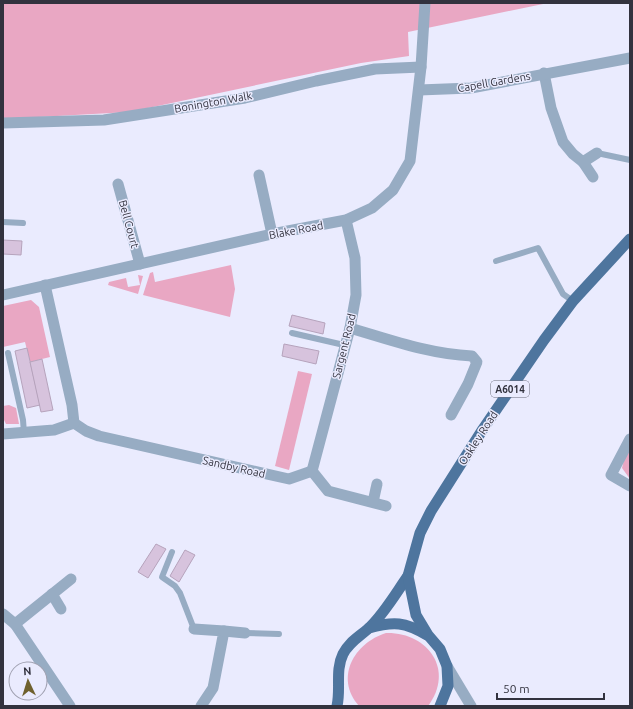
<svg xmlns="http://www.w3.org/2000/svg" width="633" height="709" font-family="Ubuntu,sans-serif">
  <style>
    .green { fill: #e9a7c3 }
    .building { fill: #d7c3dd; stroke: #b6a3bc }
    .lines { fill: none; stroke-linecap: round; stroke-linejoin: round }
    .service { stroke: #97acc3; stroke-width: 6 }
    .minor { stroke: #97acc3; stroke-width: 11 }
    .tertiary { stroke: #97acc3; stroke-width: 11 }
    .primary { stroke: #4e759e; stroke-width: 11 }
    .labels { text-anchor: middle; stroke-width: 3; stroke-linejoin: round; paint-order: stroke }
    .shield { fill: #eaebfe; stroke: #696a78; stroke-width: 1 }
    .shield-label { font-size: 10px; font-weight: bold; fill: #32323e }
    .street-label { font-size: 11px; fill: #32323e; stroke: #eaebfe }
  </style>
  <rect width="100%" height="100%" fill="#eaebfe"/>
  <g class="green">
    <polygon points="3,3 548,3 408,32 409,56 361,63 129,112 3,119"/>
    <polygon points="231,265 235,289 230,317 143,295 150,273 153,272 155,282"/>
    <polygon points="138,275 143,276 138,294 108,285 109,282 126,278 128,287 140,285"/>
    <polygon points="31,300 39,307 50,357 30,362 25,342 3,347 3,306"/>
    <polygon points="298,371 312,374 289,470 275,466"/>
    <polygon points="9,405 16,408 19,424 6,424 3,418 3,406"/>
    <polygon points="630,448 630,479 622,468 624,460"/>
    <path d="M386,633c42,-1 69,37 42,73h-69c-25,-28 -5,-63 27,-73z"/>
  </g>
  <g class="building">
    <polygon points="3,240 22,241 21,255 3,254"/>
    <polygon points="292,315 325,323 323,334 289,326"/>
    <polygon points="284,344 319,351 316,364 282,356"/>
    <polygon points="27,348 40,405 27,408 15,351"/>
    <polygon points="42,359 53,410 41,412 30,362"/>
    <polygon points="156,544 166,549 148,578 138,572"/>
    <polygon points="185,550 195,555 179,582 170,576"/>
  </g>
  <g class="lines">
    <g class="service">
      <polyline points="597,153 630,160"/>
      <polyline points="3,222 23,223"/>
      <polyline points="496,261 538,248 563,294 573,301"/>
      <polyline points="292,333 344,345"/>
      <polyline points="8,353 23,420 24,433"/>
      <polyline points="172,552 162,577 175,586 180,593 194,629"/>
      <polyline points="245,633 279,634"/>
    </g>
    <g class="minor">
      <polyline points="544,73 551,108 563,142 573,154 583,162 593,177"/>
      <polyline points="419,90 471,88 630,58"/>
      <polyline points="3,123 104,120 245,98 316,81 375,69 421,67"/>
      <polyline points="583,162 597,153"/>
      <polyline points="259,175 272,234"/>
      <polyline points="118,184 140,264"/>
      <polyline points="45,285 72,405 74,423 86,431 99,436 289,479 312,471 328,491 386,506"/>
      <polyline points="3,295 272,234 346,220 372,208 393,190 410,161 421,67 425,3"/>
      <path d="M350,328c41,12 79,26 122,28l5,6 -9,22 -17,31"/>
      <polyline points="3,434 54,430 74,423"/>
      <polyline points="630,439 611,475 630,486"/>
      <polyline points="312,471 350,328 356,295 355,258 346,220"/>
      <polyline points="373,502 377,484"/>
      <polyline points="52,594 61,609"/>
      <polyline points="3,614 15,624 70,706"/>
      <polyline points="15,624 71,579"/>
      <polyline points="194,629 224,631 213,688 201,706"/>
      <polyline points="224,631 245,633"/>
    </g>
    <polyline class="tertiary" points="447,666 471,706"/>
    <g class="primary">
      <path d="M369,628c25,-7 36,-6 58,7"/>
      <path d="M337,706c4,-17 -2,-36 6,-52 6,-12 16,-17 26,-26 15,-14 27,-35 39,-52"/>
      <polyline points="440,706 448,686 447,666 440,649 428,635 416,615 408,576 420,533 431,511 483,429 544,340 573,301 630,239"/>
    </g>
  </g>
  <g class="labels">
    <rect class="shield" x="491" y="381" width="38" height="16" rx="3"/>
    <g class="shield-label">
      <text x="510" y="393">A6014</text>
    </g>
    <g class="street-label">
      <text transform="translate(494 82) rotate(-10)" y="4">Capell Gardens</text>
      <text transform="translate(213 102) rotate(-10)" y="4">Bonington Walk</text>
      <text transform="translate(129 224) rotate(75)" y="4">Bell Court</text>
      <text transform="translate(296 230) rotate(-11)" y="4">Blake Road</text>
      <text transform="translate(344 346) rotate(-76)" y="4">Sargent Road</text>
      <text transform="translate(478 438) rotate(-57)" y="4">Oakley Road</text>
      <text transform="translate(234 467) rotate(13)" y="4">Sandby Road</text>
    </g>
  </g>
  <rect width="633" height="709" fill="none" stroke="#32323e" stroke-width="8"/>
  <g transform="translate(28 681) rotate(356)"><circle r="19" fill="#eaebfe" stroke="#a0a1b1"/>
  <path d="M0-3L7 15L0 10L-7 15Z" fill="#6f612e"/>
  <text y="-6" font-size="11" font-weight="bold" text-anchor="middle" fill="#32323e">N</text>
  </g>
  <path d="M497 693v6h107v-6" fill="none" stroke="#32323e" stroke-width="2"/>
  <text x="503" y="693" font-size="12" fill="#32323e" stroke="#eaebfe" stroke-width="3" paint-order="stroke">50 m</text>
</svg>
